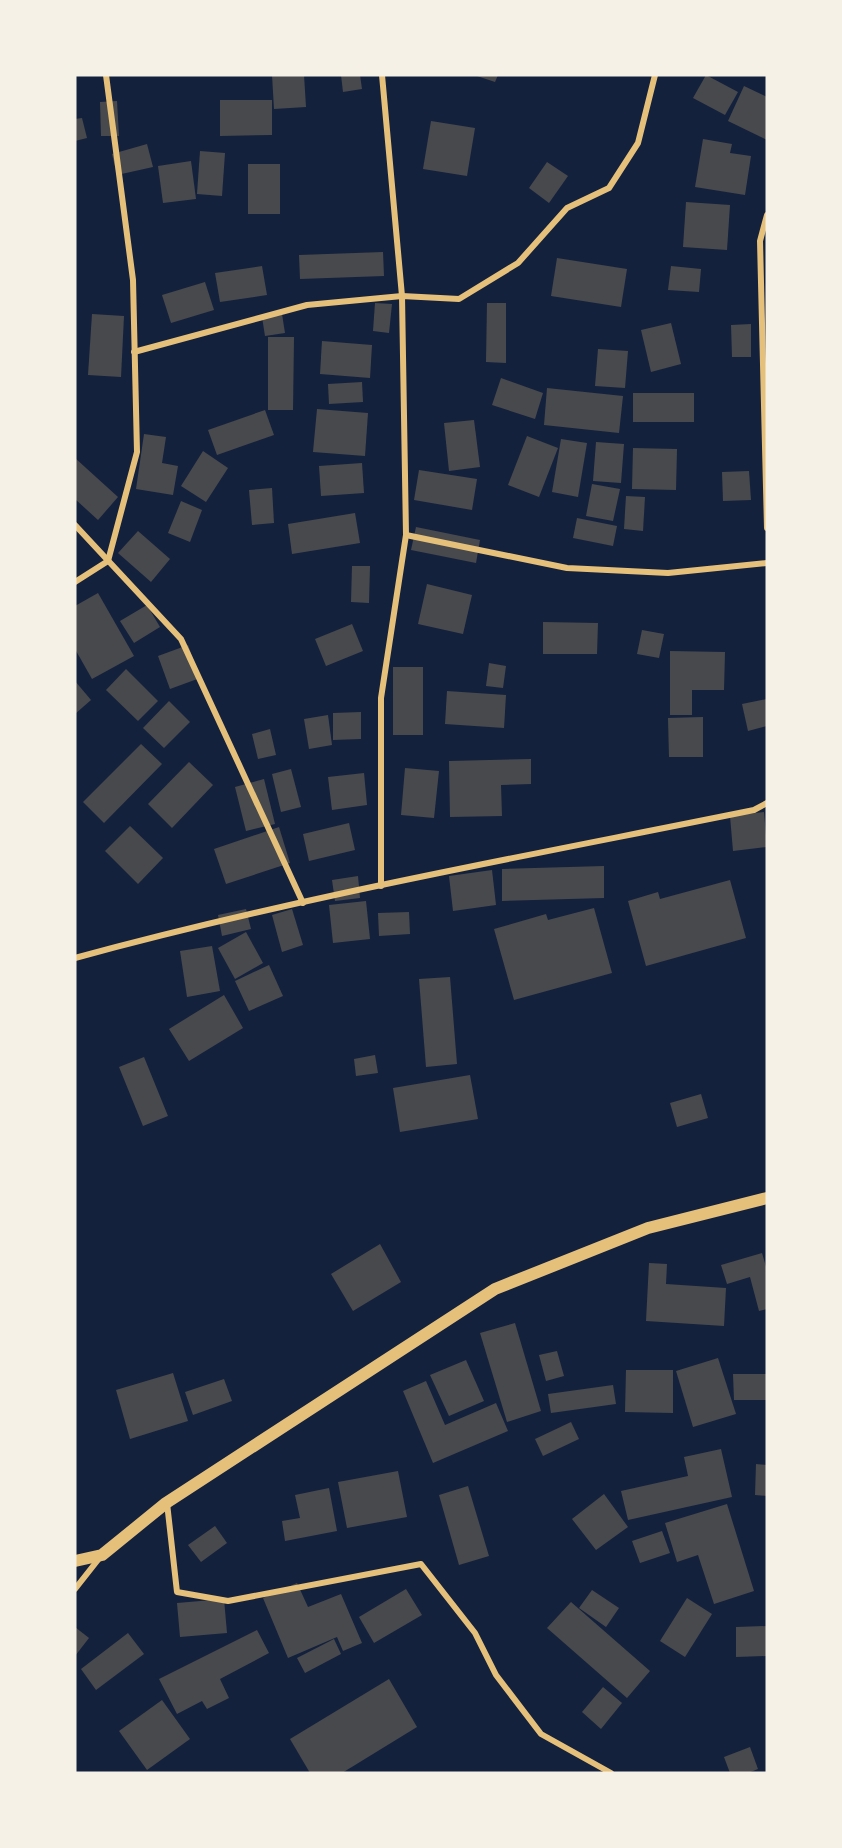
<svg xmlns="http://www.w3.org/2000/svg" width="842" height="1848" font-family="'PT Sans Narrow',sans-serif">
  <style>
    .building { fill: #48494c }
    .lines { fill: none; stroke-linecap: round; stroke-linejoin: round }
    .minor { stroke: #e5c07b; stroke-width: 6 }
    .secondary { stroke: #e5c07b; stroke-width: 12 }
  </style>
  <rect width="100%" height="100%" fill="#14213d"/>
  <g class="building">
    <polygon points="272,75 304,75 306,107 274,109"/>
    <polygon points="341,75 360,75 362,89 343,92"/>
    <polygon points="474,75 498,75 495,82"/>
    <polygon points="706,75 738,92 725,115 693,98"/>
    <polygon points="744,86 767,97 767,140 728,121"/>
    <polygon points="220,100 272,100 272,135 220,136"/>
    <polygon points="117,101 119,136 101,136 100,102"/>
    <polygon points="82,118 87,138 75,141 75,119"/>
    <polygon points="431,121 475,128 467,176 423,169"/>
    <polygon points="703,139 732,144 730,153 751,156 745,195 695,187"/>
    <polygon points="147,144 153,167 117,175 112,154"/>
    <polygon points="200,151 225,153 222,196 197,194"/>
    <polygon points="191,161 196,199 163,203 158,166"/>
    <polygon points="547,162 568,176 549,203 529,188"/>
    <rect x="248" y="164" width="32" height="50"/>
    <polygon points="686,202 730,205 727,250 683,247"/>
    <polygon points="383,252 384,276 300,279 299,255"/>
    <polygon points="557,258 627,269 621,307 551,296"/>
    <polygon points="262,266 267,295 220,302 215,273"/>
    <polygon points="671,266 701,269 699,292 668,290"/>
    <polygon points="205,282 214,310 171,323 162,295"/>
    <polygon points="375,303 392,304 389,333 373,331"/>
    <polygon points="487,303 506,303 506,363 486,362"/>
    <polygon points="92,314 124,316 121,377 88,375"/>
    <polygon points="282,314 285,333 265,336 262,317"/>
    <polygon points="671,323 681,364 651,372 641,330"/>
    <polygon points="751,324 751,357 732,357 731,325"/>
    <polygon points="268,337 294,337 293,410 268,410"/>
    <polygon points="322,341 372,345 370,378 320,374"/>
    <polygon points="598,349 628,351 625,388 595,386"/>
    <polygon points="501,378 543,393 535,419 492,405"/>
    <polygon points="362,382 363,402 329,404 328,384"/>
    <polygon points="547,388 623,396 619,433 544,425"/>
    <rect x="633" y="393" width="61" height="29"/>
    <polygon points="317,409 368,413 365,456 313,452"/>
    <polygon points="265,410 274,435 217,455 208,430"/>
    <polygon points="474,420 480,467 449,471 444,423"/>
    <polygon points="144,434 166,437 162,463 178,466 173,495 136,489"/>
    <polygon points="527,436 558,448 539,497 508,485"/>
    <polygon points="561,439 587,443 578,497 552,492"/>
    <polygon points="596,442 624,444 621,483 593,481"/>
    <polygon points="633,448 677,449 676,490 632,489"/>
    <polygon points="203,451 228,468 206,502 181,486"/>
    <polygon points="75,458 118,497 98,520 75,499"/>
    <polygon points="362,463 364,493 321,496 319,466"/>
    <polygon points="419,470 477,479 472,510 414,500"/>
    <polygon points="749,471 751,500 723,501 722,472"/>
    <polygon points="592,484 620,489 613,521 586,516"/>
    <polygon points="272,488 274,523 252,525 249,490"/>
    <polygon points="626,496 645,497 643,531 624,529"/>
    <polygon points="181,501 202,510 190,542 168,533"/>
    <polygon points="355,513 360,543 292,554 288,524"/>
    <polygon points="577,518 617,526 613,546 573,538"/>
    <polygon points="416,527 480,540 476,563 411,550"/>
    <polygon points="138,531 170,559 151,582 118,553"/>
    <polygon points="352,566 370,566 369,603 351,602"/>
    <polygon points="427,584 472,595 463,634 418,624"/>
    <polygon points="98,593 134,656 92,679 75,649 75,606"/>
    <polygon points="147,605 160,627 134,643 120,621"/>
    <polygon points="543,622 598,623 597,654 543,654"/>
    <polygon points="352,624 363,651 326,666 315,639"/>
    <polygon points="642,630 664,634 659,658 637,654"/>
    <polygon points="188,645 200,678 170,689 158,656"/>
    <polygon points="670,651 725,652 724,690 692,690 692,715 670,715"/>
    <polygon points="489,663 506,666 503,688 486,686"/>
    <rect x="393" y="667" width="30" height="68"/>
    <polygon points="126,669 158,701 138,721 106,690"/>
    <polygon points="75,681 91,700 75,714"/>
    <polygon points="447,691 506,695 504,728 445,724"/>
    <polygon points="767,699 767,726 748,731 742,704"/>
    <polygon points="169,701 190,722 164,748 143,728"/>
    <polygon points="361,712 361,739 333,740 333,713"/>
    <polygon points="328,715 332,745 309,749 304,719"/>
    <polygon points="703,717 703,757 669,757 668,718"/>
    <polygon points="270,729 276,755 258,759 252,734"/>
    <polygon points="141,744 162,764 104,823 83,802"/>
    <polygon points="531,759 531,784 501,785 502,816 450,817 449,761"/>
    <polygon points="189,762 213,785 172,828 148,804"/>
    <polygon points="405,768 439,771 434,818 401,815"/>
    <polygon points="291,769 301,807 281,812 272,774"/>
    <polygon points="364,773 367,805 332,810 328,777"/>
    <polygon points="264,779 275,824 246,831 235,787"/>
    <polygon points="764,812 767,847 733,851 730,816"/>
    <polygon points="349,823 355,850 309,861 303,834"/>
    <polygon points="130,826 163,858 138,884 105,851"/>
    <polygon points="279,827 290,863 226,884 214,849"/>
    <polygon points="604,866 604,898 502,901 502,869"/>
    <polygon points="492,870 496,905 453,911 449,876"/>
    <polygon points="358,876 360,898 335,901 332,880"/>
    <polygon points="730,880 746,938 646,966 628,901 658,892 660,899"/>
    <polygon points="366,901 370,939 333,943 329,905"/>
    <polygon points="594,908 612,973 514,1000 494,929 546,914 548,920"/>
    <polygon points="246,909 251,929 222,936 218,915"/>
    <polygon points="292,909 303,945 282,952 272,915"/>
    <polygon points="409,912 410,934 379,936 378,913"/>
    <polygon points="246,932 263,963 235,979 218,948"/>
    <polygon points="212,946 220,991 187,997 180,951"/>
    <polygon points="269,965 283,996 249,1011 235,981"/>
    <polygon points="450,977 457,1064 426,1067 419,979"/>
    <polygon points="224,995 243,1028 189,1061 169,1029"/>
    <polygon points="375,1055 378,1073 356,1076 354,1059"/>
    <polygon points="144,1057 168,1116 143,1126 119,1067"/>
    <polygon points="470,1075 478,1119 400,1132 393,1088"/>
    <polygon points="701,1094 708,1118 677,1127 670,1103"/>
    <polygon points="380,1244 401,1282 353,1311 331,1274"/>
    <polygon points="762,1253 767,1270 767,1309 759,1311 750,1277 727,1284 721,1265"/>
    <polygon points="649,1263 667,1264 666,1284 726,1288 724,1326 646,1321"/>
    <polygon points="515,1323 541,1411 507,1422 480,1333"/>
    <polygon points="557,1351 564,1376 546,1381 539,1355"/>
    <polygon points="718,1358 736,1414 693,1427 676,1371"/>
    <polygon points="466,1360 484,1401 449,1416 430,1375"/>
    <polygon points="626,1370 673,1370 673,1413 625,1412"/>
    <polygon points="173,1373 188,1421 130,1439 116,1390"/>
    <polygon points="733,1374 767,1374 767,1400 734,1400"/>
    <polygon points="224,1379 232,1401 193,1415 185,1392"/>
    <polygon points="426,1381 445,1425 496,1403 508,1431 433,1463 403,1391"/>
    <polygon points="613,1385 616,1404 551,1413 548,1394"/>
    <polygon points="571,1422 579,1439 543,1456 535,1439"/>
    <polygon points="721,1449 732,1497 628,1520 621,1491 688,1476 684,1457"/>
    <polygon points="756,1464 767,1465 767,1496 755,1495"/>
    <polygon points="398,1471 407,1517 347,1528 338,1482"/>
    <polygon points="468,1486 489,1556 459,1565 439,1495"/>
    <polygon points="329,1488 337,1531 285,1541 282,1521 300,1518 295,1495"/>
    <polygon points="604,1494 628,1527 596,1550 572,1519"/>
    <polygon points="727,1504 754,1591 714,1604 698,1555 677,1562 665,1523"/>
    <polygon points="215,1526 227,1543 201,1562 188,1545"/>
    <polygon points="662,1531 670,1553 640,1563 632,1541"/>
    <polygon points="297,1583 308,1607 341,1594 362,1643 343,1651 337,1637 288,1658 263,1598"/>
    <polygon points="406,1589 422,1615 374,1643 359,1617"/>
    <polygon points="592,1590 619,1608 606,1627 579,1608"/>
    <polygon points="687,1598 712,1614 685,1657 660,1641"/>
    <polygon points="224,1599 227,1633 180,1637 177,1603"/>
    <polygon points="571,1602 650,1671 627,1698 547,1628"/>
    <polygon points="767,1626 767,1656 736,1657 736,1627"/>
    <polygon points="75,1627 89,1638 75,1656"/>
    <polygon points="257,1630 269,1653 220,1679 229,1698 207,1709 202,1701 177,1714 159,1679"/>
    <polygon points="128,1633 144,1654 96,1690 81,1669"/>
    <polygon points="334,1639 341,1654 305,1673 297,1658"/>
    <polygon points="389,1679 417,1727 342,1773 310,1773 290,1739"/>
    <polygon points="603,1687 622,1703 601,1729 582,1712"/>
    <polygon points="162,1700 190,1739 147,1770 119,1731"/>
    <polygon points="750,1747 758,1769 748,1773 730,1773 724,1757"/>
  </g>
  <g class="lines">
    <g class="minor">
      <polyline points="767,215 760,241 767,528"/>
      <polyline points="134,352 307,305 402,296 459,299 518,263 567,208 609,188 638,143 655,75"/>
      <polyline points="75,525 181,639 303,903"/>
      <polyline points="406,535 567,568 668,573 767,563"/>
      <polyline points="75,582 108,561 137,452 133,280 106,75"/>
      <polyline points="381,886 381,698 406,535 402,296 382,75"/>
      <path d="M75,958c223,-61 452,-102 679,-148l13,-7"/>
      <polyline points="167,1503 177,1592 228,1601 421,1564 475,1633 496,1675 541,1734 611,1773"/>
      <polyline points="75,1589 101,1556"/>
    </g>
    <polyline class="secondary" points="75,1561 102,1555 166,1503 495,1289 648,1228 767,1198"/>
  </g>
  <rect width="842" height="1848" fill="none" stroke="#f6f1e7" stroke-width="153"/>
</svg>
